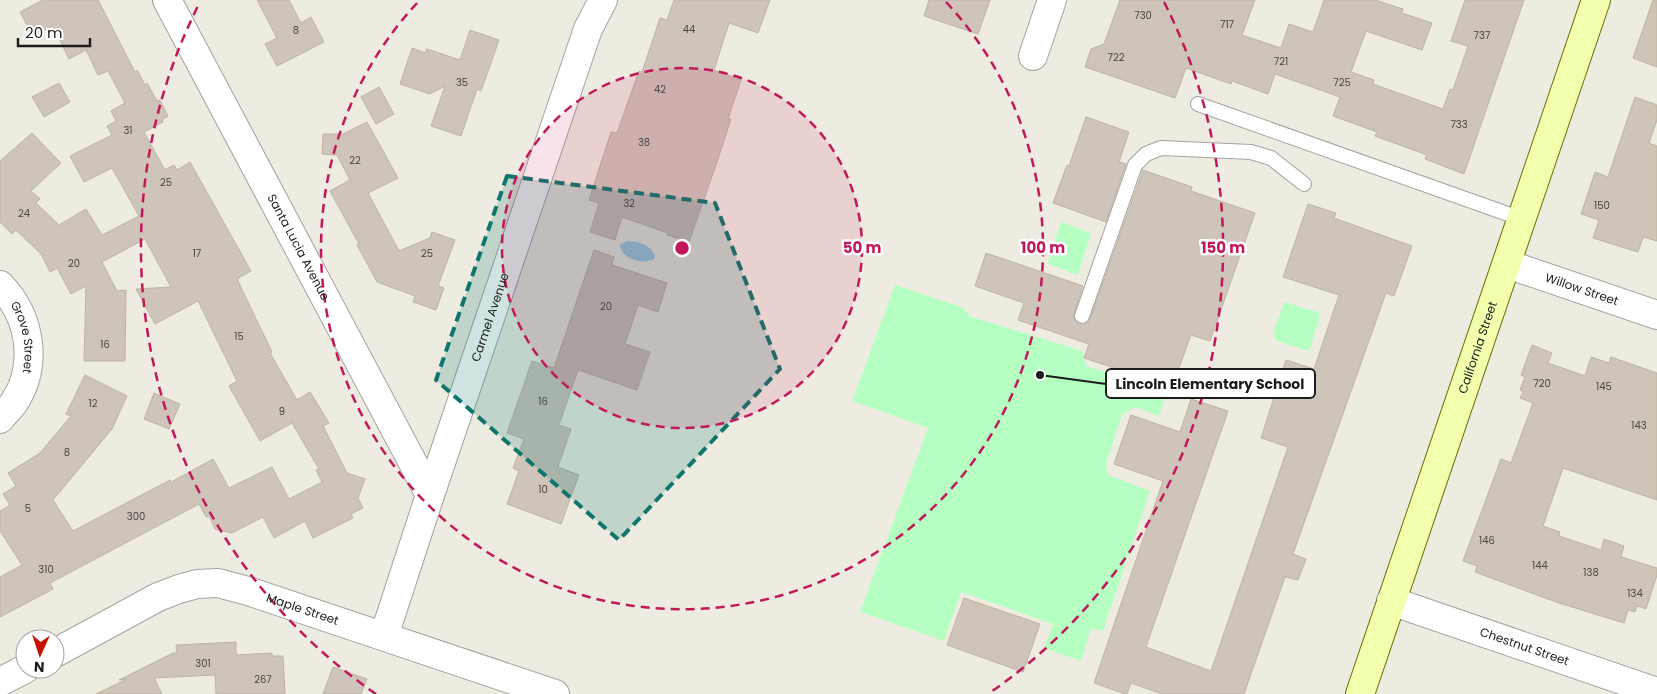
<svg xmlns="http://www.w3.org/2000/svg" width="1657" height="694" font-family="Poppins,sans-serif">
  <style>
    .park { fill: #b6ffc3 }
    .water { fill: #9bcbe1 }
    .building { fill: #cec4b9; stroke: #c1b2a1 }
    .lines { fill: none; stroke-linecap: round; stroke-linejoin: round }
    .lane-casing { stroke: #a3a3a3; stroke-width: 16 }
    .street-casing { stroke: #a3a3a3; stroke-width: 30 }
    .secondary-casing { stroke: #5e7500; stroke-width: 30 }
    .lane { stroke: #fff; stroke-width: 14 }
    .street { stroke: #fff; stroke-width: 28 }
    .secondary { stroke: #f3ffad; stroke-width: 28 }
    .marked { fill: #0f766e; fill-opacity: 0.2; stroke: #0f766e; stroke-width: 4; stroke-dasharray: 10 6; stroke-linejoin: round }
    .ring { fill: none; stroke: #c2185b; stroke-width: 2.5; stroke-dasharray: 9 6 }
    .labels { text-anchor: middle; stroke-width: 5; stroke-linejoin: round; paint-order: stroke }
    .number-label { font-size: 10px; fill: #484643 }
    .street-label { font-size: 12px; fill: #1c1c1c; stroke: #fff }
    .centre { fill: #c2185b; stroke: #fff; stroke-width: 2.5 }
    .ring-label { font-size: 15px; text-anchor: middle; font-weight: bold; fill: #c2185b; stroke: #fff; stroke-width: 5; stroke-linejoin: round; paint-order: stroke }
    .leader { fill: none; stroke: #1c1c1c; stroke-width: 2 }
    .callout-dot { fill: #1c1c1c; stroke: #fff; stroke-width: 2 }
    .callout { fill: #fff; stroke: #1c1c1c; stroke-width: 2 }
    .callout-label { font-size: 14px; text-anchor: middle; font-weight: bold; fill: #1c1c1c }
  </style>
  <rect width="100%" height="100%" fill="#eeebe0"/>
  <g class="park">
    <polygon points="1061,222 1091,233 1078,275 1048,264"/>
    <polygon points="895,285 964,308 969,316 1082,351 1086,366 1167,392 1159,416 1135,407 1122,414 1106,464 1108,475 1150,491 1103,631 1091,628 1081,661 1044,648 1053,624 961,592 944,641 860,612 928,428 852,401"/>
    <polygon points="1284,302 1318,312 1320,317 1309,351 1277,341 1273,334"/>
  </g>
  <path class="water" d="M628,241c11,0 21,4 27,14l-1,4c-11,6 -34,0 -34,-15z"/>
  <g class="building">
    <polygon points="43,0 98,0 135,72 137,70 145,85 147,83 157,101 160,100 168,116 162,120 163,122 144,132 165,170 174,165 177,170 190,162 251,271 237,279 272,352 270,353 297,400 310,392 329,423 323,426 347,473 365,479 358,498 363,508 351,514 353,518 313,538 305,521 274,538 263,517 232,533 215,529 209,516 206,517 199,504 50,583 53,589 0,617 0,577 22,565 0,531 0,511 10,505 3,494 16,486 8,473 40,453 71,416 66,414 85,375 127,396 112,429 53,500 73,531 170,480 171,482 213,459 229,488 272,467 289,499 322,482 316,470 319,469 292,423 260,441 229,386 237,381 198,301 155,324 136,289 171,287 145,239 102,262 117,291 126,290 125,361 84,361 86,286 71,294 57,268 50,272 41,254 16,230 12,234 0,222 0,161 32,133 61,163 31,191 40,199 36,203 59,225 86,209 102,235 139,216 112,168 84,182 70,156 112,135 107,126 116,121 111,111 125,103 108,71 98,75 86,50 69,59 53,26 33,36 20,12"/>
    <polygon points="257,0 289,0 301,23 311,17 324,42 277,66 265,44 277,38"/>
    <polygon points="674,0 770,0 758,33 729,23 714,70 741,80 728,119 731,119 718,159 689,242 667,235 668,233 622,217 615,240 590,232 599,203 589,200 611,132 617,133 639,71 642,72 660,18 667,20"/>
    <polygon points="929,0 990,0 978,34 924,16"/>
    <polygon points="1120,0 1255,0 1242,35 1281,48 1289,24 1313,32 1324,0 1375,0 1403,9 1402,13 1432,23 1422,50 1366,31 1351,72 1374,80 1373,84 1443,109 1450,89 1453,90 1468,46 1451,41 1465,0 1524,0 1464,174 1425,159 1427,155 1375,136 1377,132 1333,116 1340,97 1275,74 1268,94 1232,81 1231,84 1186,68 1175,98 1085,67 1091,49 1104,44"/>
    <polygon points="1653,0 1657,0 1657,67 1633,58"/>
    <polygon points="470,30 499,40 481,91 477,89 461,136 431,126 445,86 430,94 400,84 412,48 425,53 427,49 460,60"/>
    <polygon points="59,83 70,102 44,117 32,97"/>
    <polygon points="379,87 394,114 376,124 361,97"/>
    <polygon points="1635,97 1657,105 1657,120 1649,143 1657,146 1657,241 1643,237 1638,252 1593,238 1599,220 1581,214 1595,172 1608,177"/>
    <polygon points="1086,117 1129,132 1119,162 1126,164 1106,222 1053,203 1067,165 1069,166"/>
    <polygon points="367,122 398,178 368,193 399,251 430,238 432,232 455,240 438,286 444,288 436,310 413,302 415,296 377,282 357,245 359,244 330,191 350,180 337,155 322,154 323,134 343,134"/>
    <polygon points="1143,170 1192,187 1191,191 1255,213 1210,341 1191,335 1172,387 1084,358 1089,344 1018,320 1024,303 975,286 986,253 1083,286 1073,317 1079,324 1087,323 1090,319"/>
    <polygon points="1308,204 1336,213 1334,218 1412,246 1394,296 1386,293 1293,554 1306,559 1298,580 1285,577 1244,694 1162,694 1131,683 1127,694 1125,694 1094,683 1163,481 1114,464 1131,415 1180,432 1191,399 1228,411 1146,647 1211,671 1288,447 1261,438 1286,360 1314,369 1339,295 1283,277"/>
    <polygon points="594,250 614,257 612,265 667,283 658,312 638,305 625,344 650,352 637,390 578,370 559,425 571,429 558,467 579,475 561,524 507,504 519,471 513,468 524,439 507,433 532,361 554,368"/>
    <polygon points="1532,345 1552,353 1548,363 1585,376 1591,357 1609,363 1611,357 1657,373 1657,500 1563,468 1543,526 1560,532 1559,536 1601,550 1604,539 1624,546 1621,557 1657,568 1657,575 1646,609 1637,606 1635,612 1628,610 1624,623 1556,602 1475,572 1477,566 1463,561 1501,459 1511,463 1533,403 1520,398 1523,392 1520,390 1525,377 1521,375"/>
    <polygon points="154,393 180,404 169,429 144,419"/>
    <polygon points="964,598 1040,624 1023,672 947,645"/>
    <polygon points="236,642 236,655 272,653 272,656 283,656 285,694 216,694 215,675 154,678 162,694 96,694 127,679 119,680 173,653 177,653 176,645"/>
    <polygon points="333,667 367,679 361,694 323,694"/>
  </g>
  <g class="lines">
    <g class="lane-casing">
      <g id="lane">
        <polyline points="1198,104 1522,219"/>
        <polyline points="1082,316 1135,165 1146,154 1161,148 1251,152 1271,158 1304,184"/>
      </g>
    </g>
    <g class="street-casing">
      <g id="street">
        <path id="s1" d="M167,0l263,495"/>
        <polyline points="1033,56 1052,0"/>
        <path id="s2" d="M1507,264l150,51"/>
        <path id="s3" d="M0,285c31,32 39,81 13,119 -4,5 -9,10 -13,15"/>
        <path id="s4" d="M1391,601l266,91"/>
        <path id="s5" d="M384,636l46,-141 158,-466 15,-29"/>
        <path id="s6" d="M55,653l103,-56 21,-8 18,-5 21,-1 30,8 307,103"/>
        <polyline points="0,682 25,669"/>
      </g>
    </g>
    <g class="secondary-casing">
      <g id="secondary">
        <path id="s7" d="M1360,694l236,-694"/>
      </g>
    </g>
    <use href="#lane" class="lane"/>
    <use href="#street" class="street"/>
    <use href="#secondary" class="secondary"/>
  </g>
  <path class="marked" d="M507,176l208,27 65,166 -161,171 -183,-160z"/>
  <circle cx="682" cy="248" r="180" fill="#c2185b" fill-opacity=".12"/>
  <g class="ring">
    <circle cx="682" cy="248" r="180"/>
    <path d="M946 2A361 361 0 1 1 418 2"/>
    <path d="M376 694A541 541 0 0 1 200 2M1164 2A541 541 0 0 1 988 694"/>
  </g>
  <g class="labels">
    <g class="number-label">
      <text x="1143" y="19">730</text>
      <text x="1227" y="28">717</text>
      <text x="689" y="33">44</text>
      <text x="296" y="34">8</text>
      <text x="1482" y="39">737</text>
      <text x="1116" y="61">722</text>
      <text x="1281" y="65">721</text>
      <text x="462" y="86">35</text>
      <text x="1342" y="86">725</text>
      <text x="660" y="93">42</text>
      <text x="1459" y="128">733</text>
      <text x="128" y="134">31</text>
      <text x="644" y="146">38</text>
      <text x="355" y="164">22</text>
      <text x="166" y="186">25</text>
      <text x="629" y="207">32</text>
      <text x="1602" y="209">150</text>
      <text x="24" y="217">24</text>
      <text x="197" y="257">17</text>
      <text x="427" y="257">25</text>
      <text x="74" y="267">20</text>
      <text x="606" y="310">20</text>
      <text x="239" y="340">15</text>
      <text x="105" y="348">16</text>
      <text x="1542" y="387">720</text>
      <text x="1604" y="390">145</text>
      <text x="543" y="405">16</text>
      <text x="93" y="407">12</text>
      <text x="282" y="415">9</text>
      <text x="1639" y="429">143</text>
      <text x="67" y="456">8</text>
      <text x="543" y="493">10</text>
      <text x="28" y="512">5</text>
      <text x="136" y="520">300</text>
      <text x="1487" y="544">146</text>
      <text x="1540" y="569">144</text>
      <text x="46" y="573">310</text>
      <text x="1591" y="576">138</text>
      <text x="1635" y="597">134</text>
      <text x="203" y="667">301</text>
      <text x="263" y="683">267</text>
    </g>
    <g class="street-label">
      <text dy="4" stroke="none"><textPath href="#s1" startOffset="280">Santa Lucia Avenue</textPath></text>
      <text dy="4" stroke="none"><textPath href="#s2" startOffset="79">Willow Street</textPath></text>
      <text dy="4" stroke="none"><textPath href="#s5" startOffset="336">Carmel Avenue</textPath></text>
      <text dy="4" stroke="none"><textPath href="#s3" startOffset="59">Grove Street</textPath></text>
      <text dy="4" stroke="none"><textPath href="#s7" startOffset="366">California Street</textPath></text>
      <text dy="4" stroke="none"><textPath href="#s6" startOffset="268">Maple Street</textPath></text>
      <text dy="4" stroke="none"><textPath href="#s4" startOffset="141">Chestnut Street</textPath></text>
    </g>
  </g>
  <circle cx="682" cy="248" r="8" class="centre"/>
  <g class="ring-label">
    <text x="862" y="253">50 m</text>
    <text x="1043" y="253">100 m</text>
    <text x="1223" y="253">150 m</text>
  </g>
  <path class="leader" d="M1040 375L1106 384"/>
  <circle class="callout-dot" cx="1040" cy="375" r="5"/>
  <rect class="callout" x="1106" y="369" width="209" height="29" rx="5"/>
  <g class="callout-label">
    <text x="1210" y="389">Lincoln Elementary School</text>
  </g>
  <g transform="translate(40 654) rotate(183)"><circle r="24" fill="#ffffff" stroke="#a4a4a4"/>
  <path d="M0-4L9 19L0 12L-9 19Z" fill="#c71200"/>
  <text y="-8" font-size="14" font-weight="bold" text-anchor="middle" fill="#1c1c1c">N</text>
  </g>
  <path d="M18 38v8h72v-8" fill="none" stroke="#1c1c1c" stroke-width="2.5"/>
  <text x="25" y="38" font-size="15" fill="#1c1c1c" stroke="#ffffff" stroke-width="4" paint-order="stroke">20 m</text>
</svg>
